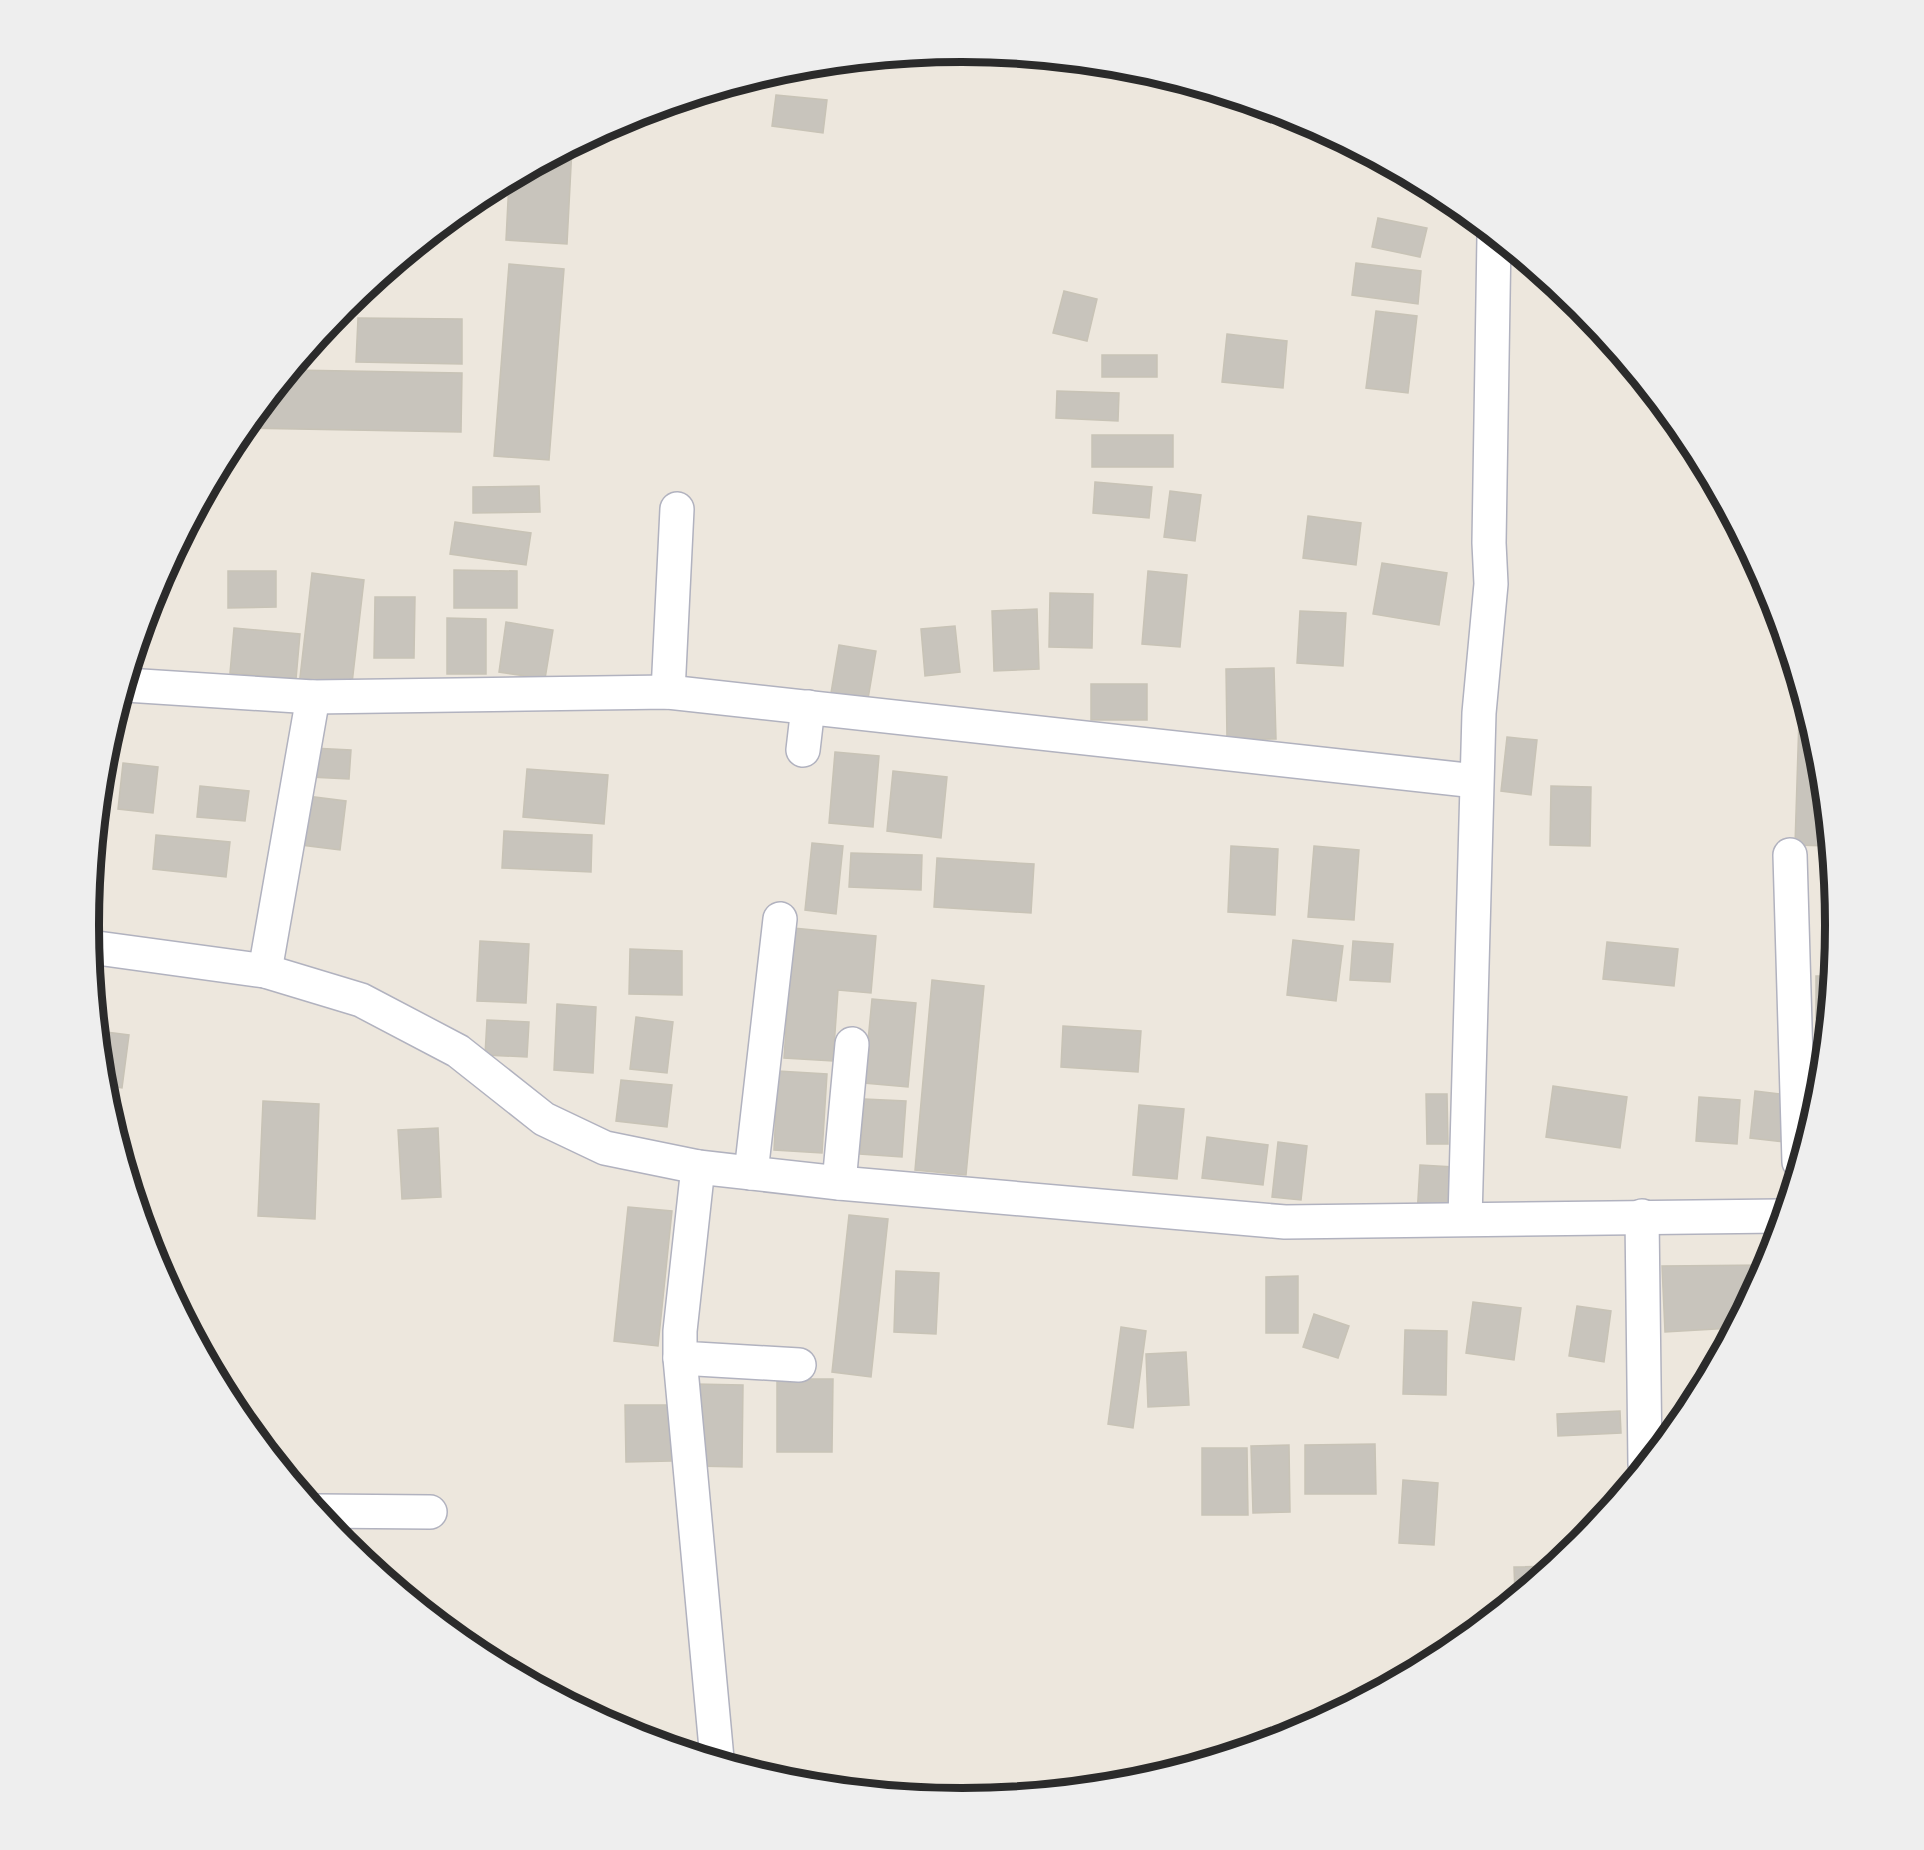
<svg xmlns="http://www.w3.org/2000/svg" width="1924" height="1850" font-family="'IBM Plex Sans',sans-serif">
  <style>
    .building { fill: #c8c4bc; stroke: #c8c3b6; stroke-width: 1.5 }
    .lines { fill: none; stroke-linecap: round; stroke-linejoin: round }
    .minor-casing { stroke: #b1b2bf; stroke-width: 36 }
    .minor { stroke: #fff; stroke-width: 33 }
    .rim { fill: none; stroke: #2b2b2b; stroke-width: 8 }
  </style>
  <rect width="100%" height="100%" fill="#ede7dd"/>
  <g class="building">
    <polygon points="776,95 827,100 823,133 772,126"/>
    <polygon points="572,147 567,244 506,240 509,181"/>
    <polygon points="1378,218 1427,228 1420,257 1372,247"/>
    <polygon points="1356,263 1421,271 1418,304 1352,295"/>
    <polygon points="509,264 564,269 549,460 494,456"/>
    <polygon points="1064,291 1097,299 1087,341 1053,333"/>
    <polygon points="1376,311 1417,316 1408,393 1366,388"/>
    <polygon points="358,318 462,319 462,364 356,362"/>
    <polygon points="1227,334 1287,341 1283,388 1222,382"/>
    <rect x="1102" y="355" width="55" height="22"/>
    <polygon points="292,370 462,373 461,432 245,428"/>
    <polygon points="1057,391 1119,393 1118,421 1056,418"/>
    <rect x="1092" y="435" width="81" height="32"/>
    <polygon points="1095,482 1152,487 1149,518 1093,513"/>
    <polygon points="539,486 540,512 473,513 473,487"/>
    <polygon points="1170,491 1201,495 1195,541 1164,537"/>
    <polygon points="1308,516 1361,523 1356,565 1303,558"/>
    <polygon points="455,522 531,533 526,565 450,554"/>
    <polygon points="1382,563 1447,573 1439,625 1373,614"/>
    <polygon points="454,570 517,571 517,608 454,608"/>
    <polygon points="228,571 276,571 276,607 228,608"/>
    <polygon points="1148,571 1187,575 1180,647 1142,644"/>
    <polygon points="312,573 364,580 351,692 299,686"/>
    <polygon points="1050,593 1093,594 1092,648 1049,647"/>
    <polygon points="375,597 415,597 414,658 374,658"/>
    <polygon points="1037,609 1039,669 994,671 992,611"/>
    <polygon points="1300,611 1346,613 1343,666 1297,663"/>
    <polygon points="447,618 486,619 486,674 447,674"/>
    <polygon points="506,622 553,630 545,679 499,672"/>
    <polygon points="955,626 960,672 925,676 921,629"/>
    <polygon points="234,628 300,634 296,679 230,673"/>
    <polygon points="839,645 876,651 868,699 831,693"/>
    <polygon points="1274,668 1276,739 1227,740 1226,669"/>
    <rect x="1091" y="684" width="56" height="36"/>
    <polygon points="1799,718 1808,719 1819,755 1828,846 1795,845"/>
    <polygon points="1507,737 1537,740 1531,795 1501,791"/>
    <polygon points="312,748 351,750 349,779 310,777"/>
    <polygon points="835,752 879,756 873,827 829,823"/>
    <polygon points="123,763 158,767 153,813 118,809"/>
    <polygon points="527,769 608,775 604,824 523,817"/>
    <polygon points="893,771 947,777 941,838 887,831"/>
    <polygon points="200,786 249,791 245,821 197,817"/>
    <polygon points="1551,786 1591,787 1590,846 1550,845"/>
    <polygon points="307,796 346,801 340,850 301,845"/>
    <polygon points="504,831 592,835 591,872 502,868"/>
    <polygon points="156,835 230,842 226,877 153,869"/>
    <polygon points="812,843 843,846 836,914 805,910"/>
    <polygon points="1231,846 1278,849 1275,915 1228,912"/>
    <polygon points="1314,846 1359,850 1354,920 1308,917"/>
    <polygon points="851,853 922,855 921,890 849,887"/>
    <polygon points="937,858 1034,864 1031,913 934,907"/>
    <polygon points="793,928 876,936 871,993 838,990 833,1061 784,1058"/>
    <polygon points="1293,940 1343,946 1336,1001 1287,995"/>
    <polygon points="480,941 529,944 526,1003 477,1001"/>
    <polygon points="1353,941 1393,944 1390,982 1350,980"/>
    <polygon points="1607,942 1678,949 1674,986 1603,979"/>
    <polygon points="630,949 682,951 682,995 629,994"/>
    <polygon points="1816,976 1831,976 1827,1018 1816,1018"/>
    <polygon points="932,980 984,986 966,1175 915,1170"/>
    <polygon points="872,999 916,1003 908,1087 864,1083"/>
    <polygon points="557,1004 596,1007 593,1073 554,1070"/>
    <polygon points="636,1017 673,1022 667,1073 630,1069"/>
    <polygon points="487,1020 529,1022 527,1057 485,1055"/>
    <polygon points="1063,1026 1141,1031 1138,1072 1061,1067"/>
    <polygon points="98,1031 129,1035 122,1088 104,1085"/>
    <polygon points="778,1071 827,1074 822,1153 774,1150"/>
    <polygon points="621,1080 672,1085 667,1127 616,1121"/>
    <polygon points="1553,1086 1627,1097 1620,1148 1546,1137"/>
    <polygon points="1755,1091 1789,1095 1784,1142 1750,1138"/>
    <polygon points="1426,1094 1447,1094 1448,1144 1427,1144"/>
    <polygon points="1699,1097 1740,1100 1737,1144 1696,1141"/>
    <polygon points="864,1099 906,1101 902,1157 860,1154"/>
    <polygon points="263,1101 319,1104 315,1219 258,1216"/>
    <polygon points="1139,1105 1184,1109 1177,1179 1133,1175"/>
    <polygon points="438,1128 441,1197 402,1199 398,1130"/>
    <polygon points="1207,1137 1268,1145 1263,1185 1202,1178"/>
    <polygon points="1278,1142 1307,1146 1301,1200 1272,1197"/>
    <polygon points="1420,1165 1454,1167 1450,1218 1417,1216"/>
    <polygon points="628,1207 672,1211 658,1346 614,1341"/>
    <polygon points="849,1215 888,1219 871,1377 832,1372"/>
    <polygon points="1766,1265 1733,1328 1665,1332 1662,1266"/>
    <polygon points="896,1271 939,1273 936,1334 894,1332"/>
    <polygon points="1298,1276 1298,1333 1266,1333 1266,1277"/>
    <polygon points="1473,1302 1521,1308 1514,1360 1466,1353"/>
    <polygon points="1577,1306 1611,1311 1604,1362 1569,1356"/>
    <polygon points="1314,1314 1349,1326 1338,1358 1303,1347"/>
    <polygon points="1121,1327 1146,1331 1133,1428 1108,1424"/>
    <polygon points="1405,1330 1447,1331 1446,1395 1403,1394"/>
    <polygon points="1186,1352 1189,1405 1148,1407 1146,1354"/>
    <polygon points="777,1379 833,1379 832,1452 777,1452"/>
    <polygon points="695,1384 743,1385 742,1467 694,1466"/>
    <polygon points="625,1405 670,1405 671,1461 626,1462"/>
    <polygon points="1620,1411 1621,1433 1558,1436 1557,1414"/>
    <polygon points="1375,1444 1376,1494 1305,1494 1305,1445"/>
    <polygon points="1289,1445 1290,1512 1253,1513 1251,1446"/>
    <polygon points="1202,1448 1247,1448 1248,1515 1202,1515"/>
    <polygon points="1403,1480 1438,1483 1434,1545 1399,1543"/>
    <polygon points="1552,1566 1516,1595 1515,1595 1514,1567"/>
  </g>
  <g class="lines">
    <g class="minor-casing">
      <g id="minor">
        <polyline points="126,685 313,697 668,692 1476,781"/>
        <polyline points="668,692 677,509"/>
        <polyline points="803,750 808,707"/>
        <polyline points="1790,855 1799,1162"/>
        <polyline points="90,947 265,971 361,1000 458,1051 544,1119 605,1148 698,1167 839,1183 1285,1222 1783,1216"/>
        <polyline points="265,971 313,697"/>
        <polyline points="698,1167 680,1331 680,1358 799,1365"/>
        <polyline points="751,1173 780,919"/>
        <polyline points="839,1183 852,1044"/>
        <polyline points="1642,1216 1645,1464"/>
        <polyline points="1465,1219 1479,713 1491,584 1489,543 1494,237"/>
        <polyline points="680,1358 717,1759"/>
        <polyline points="318,1511 430,1512"/>
      </g>
    </g>
    <use href="#minor" class="minor"/>
  </g>
  <path d="M0 0H1924V1850H0ZM99 925a863 863 0 1 1 1726 0a863 863 0 1 1-1726 0Z" fill="#eee" fill-rule="evenodd"/>
  <path class="rim" d="M99 925a863 863 0 1 1 1726 0a863 863 0 1 1-1726 0Z"/>
</svg>
